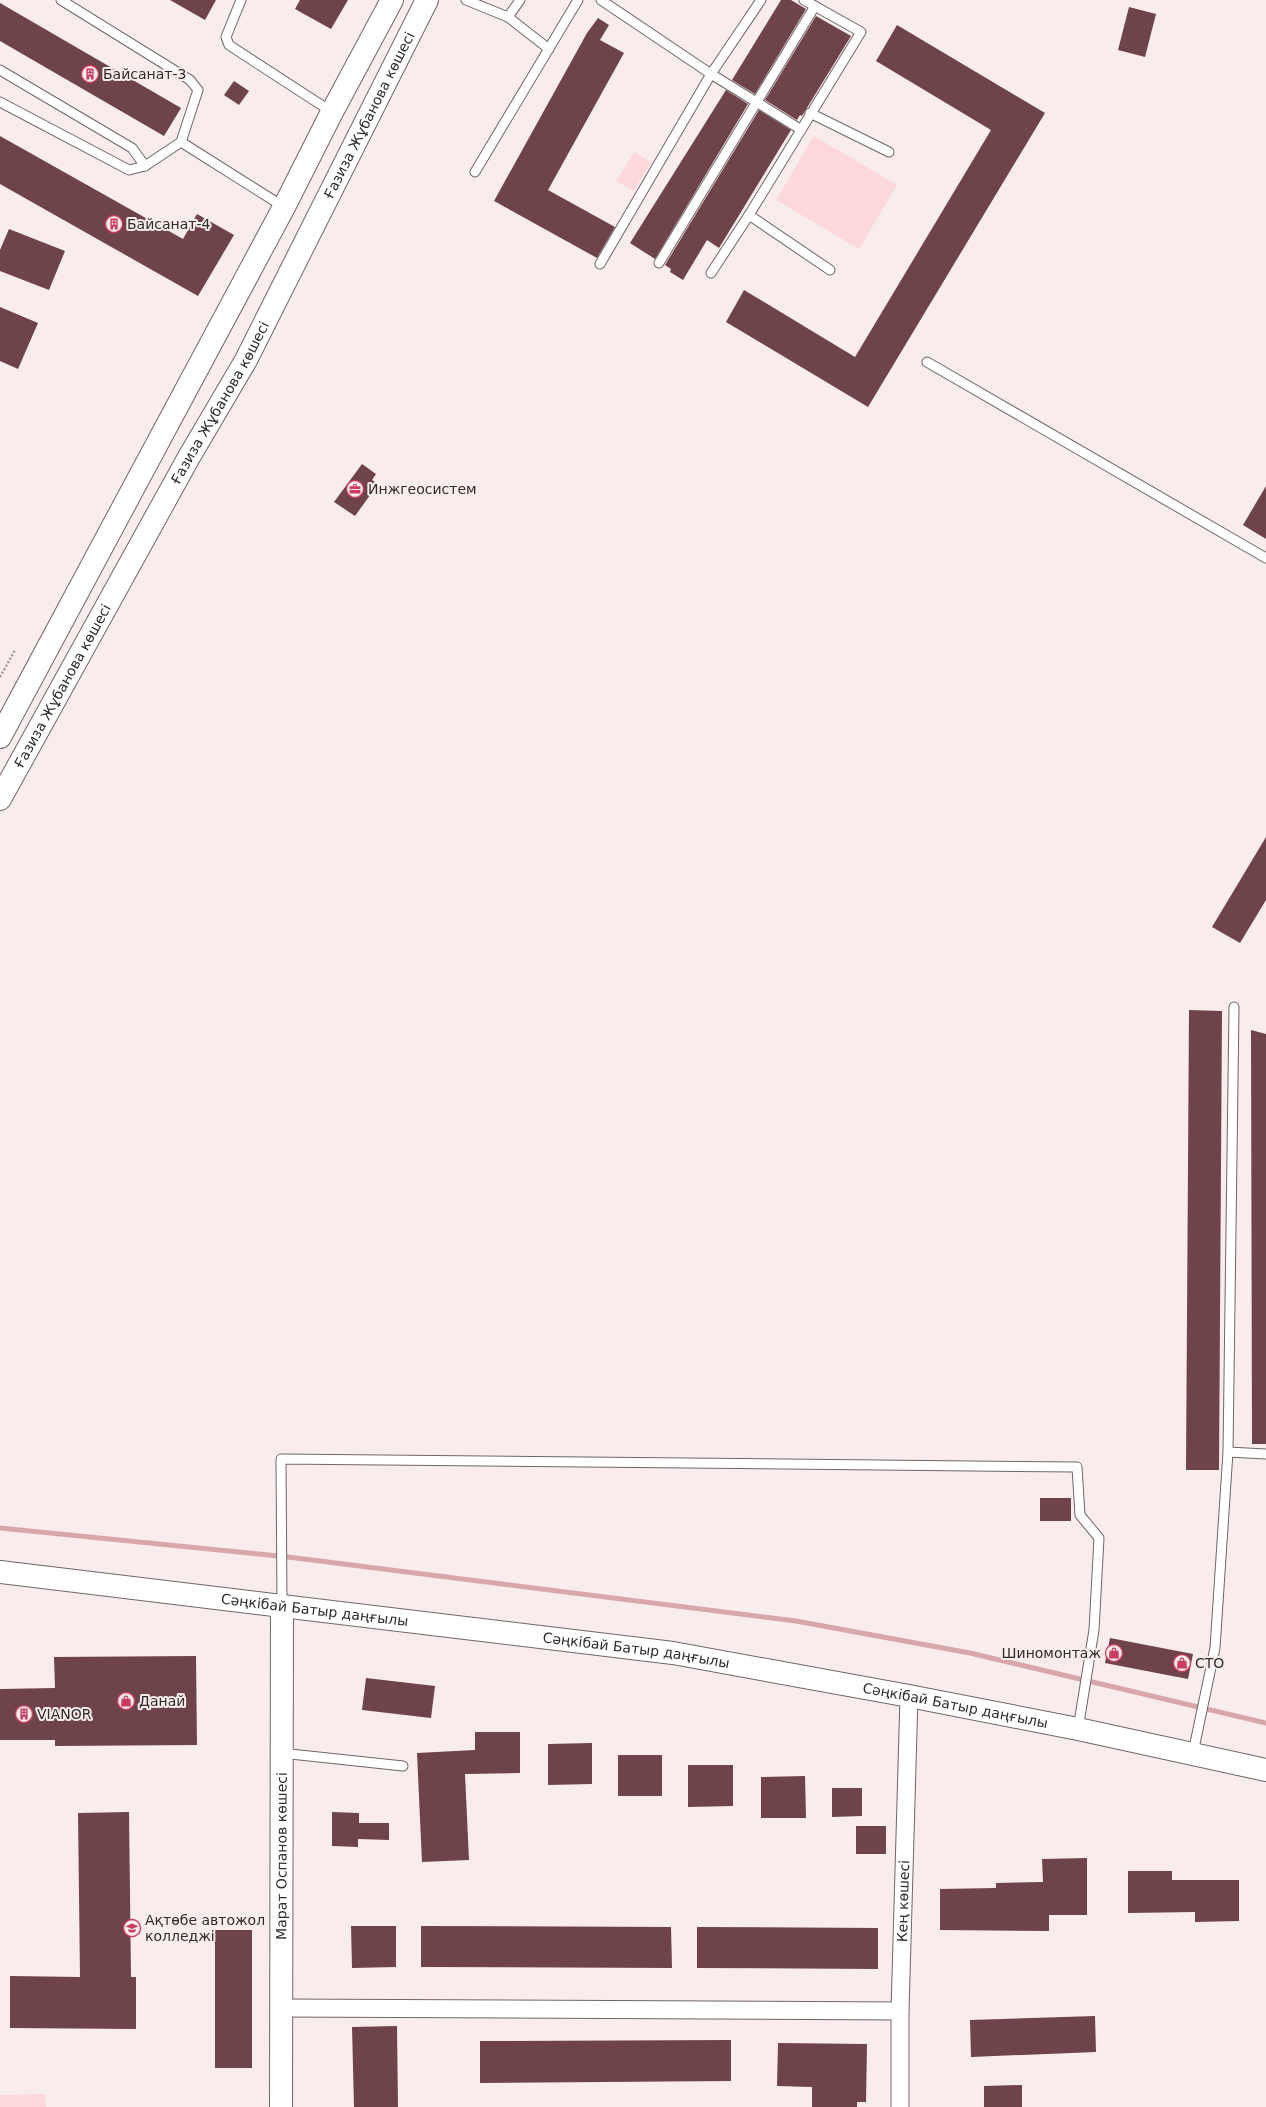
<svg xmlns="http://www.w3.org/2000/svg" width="1266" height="2107" font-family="'DejaVu Sans',sans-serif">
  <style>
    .green { fill: #fcd8db }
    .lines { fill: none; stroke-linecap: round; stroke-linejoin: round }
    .stream { stroke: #d9a6ac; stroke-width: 5 }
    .building { fill: #6e4349 }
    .lane-casing { stroke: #706667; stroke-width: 11 }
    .street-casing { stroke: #706667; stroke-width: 19 }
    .secondary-casing { stroke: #706667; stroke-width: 24 }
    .path { stroke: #9f9697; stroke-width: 2.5; stroke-dasharray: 2 2; stroke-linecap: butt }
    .lane { stroke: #fff; stroke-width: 9 }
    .street { stroke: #fff; stroke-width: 17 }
    .secondary { stroke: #fff; stroke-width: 22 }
    .labels { text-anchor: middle; stroke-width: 4; stroke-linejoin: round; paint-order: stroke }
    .poi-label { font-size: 14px; fill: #302b2c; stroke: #f9eced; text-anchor: start }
    .street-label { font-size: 14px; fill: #302b2c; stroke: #f9eced }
  </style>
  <rect width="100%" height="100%" fill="#f9eced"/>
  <g class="green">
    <polygon points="814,136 897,185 859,249 776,200"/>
    <polygon points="634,152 651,162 634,191 616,181"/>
    <polygon points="45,2094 46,2107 0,2107 0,2095"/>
  </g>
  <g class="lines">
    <polyline class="stream" points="0,1528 288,1557 796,1621 970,1653 1266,1723"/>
  </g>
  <g class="building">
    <polygon points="170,0 216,0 205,20"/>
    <polygon points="300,0 348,0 331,29 295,9"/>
    <polygon points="781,0 791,0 806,9 755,94 732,80"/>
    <polygon points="0,3 181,108 164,136 0,41"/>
    <polygon points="1129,7 1156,14 1145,57 1118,50"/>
    <polygon points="816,16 851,36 802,116 800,115 797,120 765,100"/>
    <polygon points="598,18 609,25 600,40 624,53 548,190 615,227 597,258 494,201 587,33"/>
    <polygon points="897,25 1045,113 868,407 726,322 744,290 855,357 991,130 876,61"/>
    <polygon points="234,81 249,91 239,105 224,95"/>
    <polygon points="726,90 748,104 655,259 630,243"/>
    <polygon points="759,110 791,130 719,248 707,240 683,280 670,272 671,269 665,265"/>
    <polygon points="0,136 183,239 197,214 234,235 198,296 0,184"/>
    <polygon points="9,229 65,251 49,290 0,271 0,250"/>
    <polygon points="0,307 38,323 18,369 0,361"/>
    <polygon points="362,464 376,474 372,480 378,484 355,516 334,502"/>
    <polygon points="1266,486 1266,539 1243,525"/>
    <polygon points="1266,837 1266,900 1240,943 1212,927"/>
    <polygon points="1189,1010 1222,1011 1219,1470 1186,1470"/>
    <polygon points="1251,1030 1266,1034 1266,1444 1252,1444"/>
    <rect x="1040" y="1498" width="31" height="23"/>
    <polygon points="1110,1638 1193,1654 1188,1679 1105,1663"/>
    <polygon points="196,1656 197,1745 55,1746 55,1740 0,1740 0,1689 55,1688 54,1657"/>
    <polygon points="366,1678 435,1686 431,1718 362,1710"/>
    <polygon points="475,1732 520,1732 520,1773 465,1774 469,1860 422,1862 417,1753 475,1750"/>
    <polygon points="592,1743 592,1784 548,1785 548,1744"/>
    <rect x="618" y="1755" width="44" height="41"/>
    <polygon points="688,1765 733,1765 733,1806 688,1807"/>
    <polygon points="805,1776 806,1818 761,1818 761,1777"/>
    <polygon points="832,1788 862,1788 862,1816 832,1817"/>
    <polygon points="129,1812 131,1977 136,1977 136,2029 10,2028 10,1976 80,1977 78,1813"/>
    <polygon points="332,1812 359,1813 359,1823 389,1823 389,1840 358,1839 358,1847 332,1846"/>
    <rect x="856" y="1826" width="30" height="28"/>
    <polygon points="1087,1858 1087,1915 1049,1915 1049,1931 940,1930 940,1889 996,1888 996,1883 1043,1882 1042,1859"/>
    <polygon points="1128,1871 1172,1871 1172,1880 1239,1880 1239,1921 1195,1922 1195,1912 1128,1913"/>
    <polygon points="351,1926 396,1926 396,1967 352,1968"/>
    <polygon points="421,1926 671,1927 672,1968 421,1967"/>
    <polygon points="697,1927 878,1928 878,1969 697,1968"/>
    <rect x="215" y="1930" width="37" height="138"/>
    <polygon points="1095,2016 1096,2052 971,2057 970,2020"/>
    <polygon points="397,2026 398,2107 354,2107 352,2027"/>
    <polygon points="731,2040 731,2081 480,2083 480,2041"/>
    <polygon points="778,2043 867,2044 866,2102 857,2102 857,2107 812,2107 812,2087 777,2086"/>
    <polygon points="1022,2085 1022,2107 984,2107 984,2086"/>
  </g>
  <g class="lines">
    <g class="lane-casing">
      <g id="lane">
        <polyline points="61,0 190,80 198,90 181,142 284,207"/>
        <polyline points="241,0 226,37 229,45 332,112"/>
        <polyline points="466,0 508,17 549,49"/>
        <polyline points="601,0 711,74 800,129"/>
        <polyline points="804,0 861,32 749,215 830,270"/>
        <polyline points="508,17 520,0"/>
        <polyline points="0,70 132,148 145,166"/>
        <polyline points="0,102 129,170 145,166 181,142"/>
        <polyline points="810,113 889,152"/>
        <polyline points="475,172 578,0"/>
        <polyline points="659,263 815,6"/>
        <polyline points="600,264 711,74 761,0"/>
        <polyline points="711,273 749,215"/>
        <polyline points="927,362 1266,558"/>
        <polyline points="1228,1452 1266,1454"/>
        <polyline points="282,1606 281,1459 1077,1467 1080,1515 1099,1538 1094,1630 1078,1729"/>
        <polyline points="281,1753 403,1766"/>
        <polyline points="1193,1753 1215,1648 1228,1452 1234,1007"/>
      </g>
    </g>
    <g class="street-casing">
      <g id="street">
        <polyline points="281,2008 900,2011"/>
        <path id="s1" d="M900,2107v-96l9,-315"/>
      </g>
    </g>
    <g class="secondary-casing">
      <g id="secondary">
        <polyline points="0,737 284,207 332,112 392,0"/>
        <path id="s2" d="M0,799l189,-342 57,-97 181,-360"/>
        <path id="s3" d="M0,1572l673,81 236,43 169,33 188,41"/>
        <path id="s4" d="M281,2107l1,-501"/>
      </g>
    </g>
    <polyline class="path" points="0,677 15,650"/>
    <use href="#lane" class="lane"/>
    <use href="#street" class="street"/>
    <use href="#secondary" class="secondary"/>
  </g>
  <defs>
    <g id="building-ring" transform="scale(0.9)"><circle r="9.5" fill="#f9eced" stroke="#cc3c5e" stroke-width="1.5"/><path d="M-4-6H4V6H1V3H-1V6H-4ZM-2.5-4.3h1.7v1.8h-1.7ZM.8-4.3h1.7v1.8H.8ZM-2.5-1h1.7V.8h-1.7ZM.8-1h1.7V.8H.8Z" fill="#cc3c5e"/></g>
    <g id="office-ring" transform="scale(0.9)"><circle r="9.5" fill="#f9eced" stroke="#cc3c5e" stroke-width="1.5"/><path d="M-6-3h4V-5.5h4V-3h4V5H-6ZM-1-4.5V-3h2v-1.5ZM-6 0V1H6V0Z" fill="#cc3c5e"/></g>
    <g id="shop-ring" transform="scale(0.9)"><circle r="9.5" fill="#f9eced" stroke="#cc3c5e" stroke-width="1.5"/><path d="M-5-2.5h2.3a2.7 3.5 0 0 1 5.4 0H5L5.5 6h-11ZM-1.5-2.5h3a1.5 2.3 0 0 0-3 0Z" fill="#cc3c5e"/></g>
    <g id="university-ring" transform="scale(0.9)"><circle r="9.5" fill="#f9eced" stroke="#cc3c5e" stroke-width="1.5"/><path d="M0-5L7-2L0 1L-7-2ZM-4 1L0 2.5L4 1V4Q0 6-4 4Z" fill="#cc3c5e"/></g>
  </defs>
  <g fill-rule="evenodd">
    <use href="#building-ring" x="90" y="74"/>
    <use href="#building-ring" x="114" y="224"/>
    <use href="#office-ring" x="355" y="489"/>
    <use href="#shop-ring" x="1114" y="1653"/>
    <use href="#shop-ring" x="1182" y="1663"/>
    <use href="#shop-ring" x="126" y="1701"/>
    <use href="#building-ring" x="24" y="1714"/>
    <use href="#university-ring" x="132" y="1928"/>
  </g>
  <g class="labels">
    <g class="poi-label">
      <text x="103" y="79">Байсанат-3</text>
      <text x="127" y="229">Байсанат-4</text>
      <text x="368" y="494">Инжгеосистем</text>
      <text x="1101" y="1658" text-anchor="end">Шиномонтаж</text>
      <text x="1195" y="1668">СТО</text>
      <text x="139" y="1706">Данай</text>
      <text x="37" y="1719">VIANOR</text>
      <text x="145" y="1925">Ақтөбе автожол<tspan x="145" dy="16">колледжі</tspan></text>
    </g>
    <g class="street-label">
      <text dy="5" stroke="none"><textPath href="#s2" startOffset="777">Ғазиза Жұбанова көшесі</textPath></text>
      <text dy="5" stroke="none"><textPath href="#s2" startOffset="453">Ғазиза Жұбанова көшесі</textPath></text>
      <text dy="5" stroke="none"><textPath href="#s2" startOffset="129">Ғазиза Жұбанова көшесі</textPath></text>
      <text dy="5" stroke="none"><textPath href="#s3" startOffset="317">Сәңкібай Батыр даңғылы</textPath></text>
      <text dy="5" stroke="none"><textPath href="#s3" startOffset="641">Сәңкібай Батыр даңғылы</textPath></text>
      <text dy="5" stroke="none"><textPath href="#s3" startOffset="965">Сәңкібай Батыр даңғылы</textPath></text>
      <text dy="5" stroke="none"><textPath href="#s4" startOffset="251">Марат Оспанов көшесі</textPath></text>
      <text dy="5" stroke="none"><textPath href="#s1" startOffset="206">Кең көшесі</textPath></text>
    </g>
  </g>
</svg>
